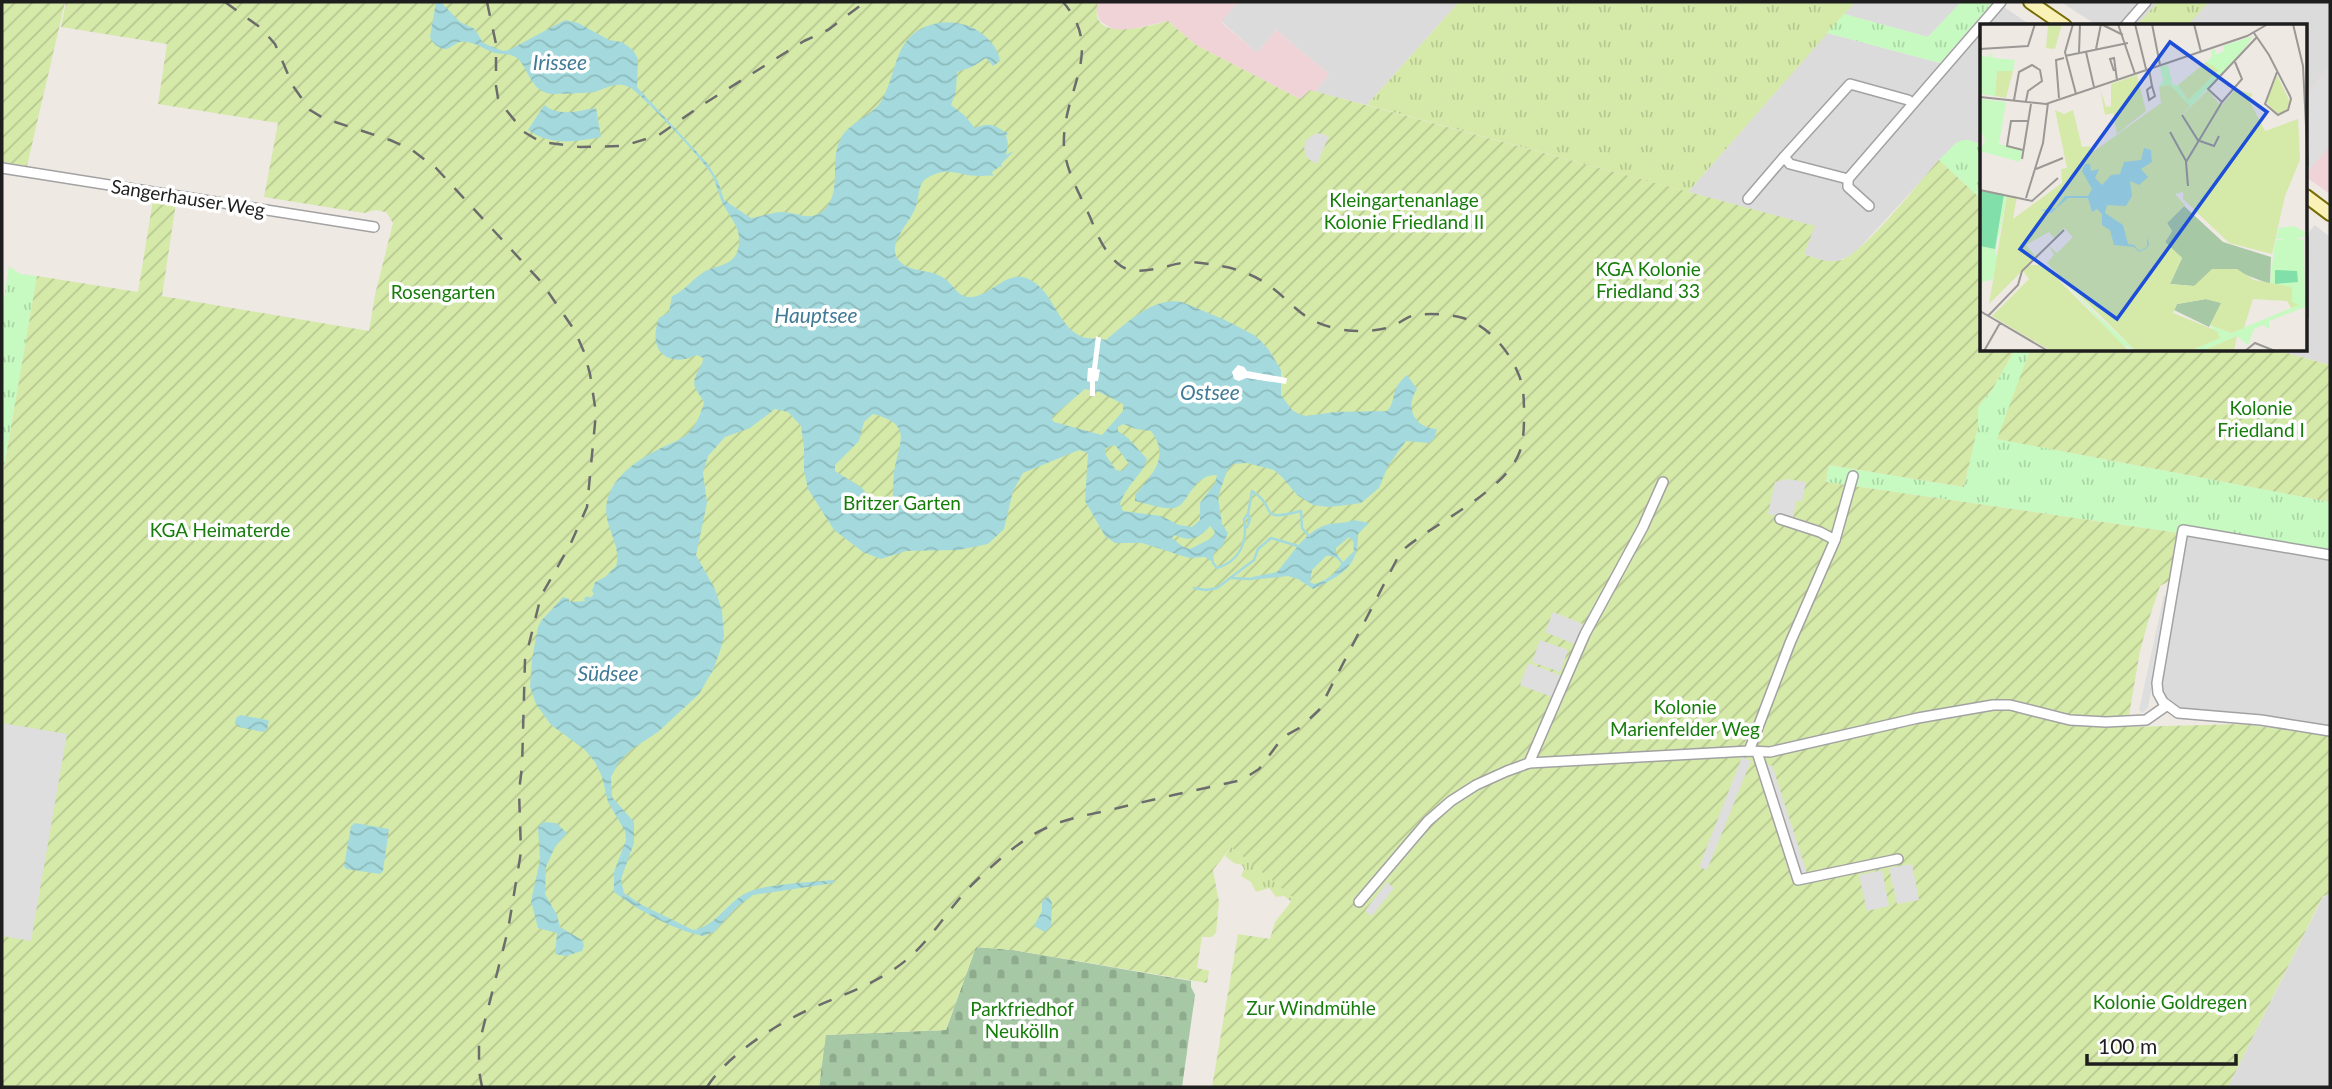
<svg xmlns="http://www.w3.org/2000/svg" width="2332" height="1089" font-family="Lato,sans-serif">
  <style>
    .residential { fill: #dcdbdb }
    .commercial { fill: #f0d3d7 }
    .grass { fill: url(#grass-tufts) }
    .cemetery { fill: url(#cemetery-stones) }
    .park { fill: url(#park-tufts) }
    .garden { fill: url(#garden-furrows) }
    .parking { fill: #dedede }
    .water { fill: url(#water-waves); fill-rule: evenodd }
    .pier { fill: #fff }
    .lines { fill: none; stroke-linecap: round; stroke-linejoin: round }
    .stream { stroke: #a4dadd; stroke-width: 2.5 }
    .street-casing { stroke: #a2a2a2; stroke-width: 12 }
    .secondary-casing { stroke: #766d04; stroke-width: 16 }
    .street { stroke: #fff; stroke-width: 9 }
    .secondary { stroke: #faf1b7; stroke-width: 12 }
    .rail { stroke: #6c6c6c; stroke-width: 2.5; stroke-dasharray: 14 14; stroke-linecap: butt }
    .labels { text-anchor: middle; stroke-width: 7; stroke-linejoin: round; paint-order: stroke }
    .street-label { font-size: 19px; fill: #1e1e1e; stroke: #fff }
    .park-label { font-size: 19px; fill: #167d0b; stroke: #fff }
    .water-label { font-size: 21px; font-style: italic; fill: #417b96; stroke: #fff }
    .inset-road { fill: none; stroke: #9b9895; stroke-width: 2 }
    .view { fill: #1d4ed8; fill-opacity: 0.15; stroke: #1d4ed8; stroke-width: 3.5 }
    .inset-edge { fill: none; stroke: #1e1e1e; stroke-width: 3.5 }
  </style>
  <defs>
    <pattern id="grass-tufts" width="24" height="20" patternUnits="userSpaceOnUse" patternTransform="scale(1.75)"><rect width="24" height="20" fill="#d5eaa9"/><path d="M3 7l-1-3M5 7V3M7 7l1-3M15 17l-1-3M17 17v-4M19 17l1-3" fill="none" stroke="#b6c891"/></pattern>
    <pattern id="cemetery-stones" width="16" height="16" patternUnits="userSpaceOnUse" patternTransform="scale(1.75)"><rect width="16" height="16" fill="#a6c8a5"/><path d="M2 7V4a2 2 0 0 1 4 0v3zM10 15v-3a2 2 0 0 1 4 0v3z" fill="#8eab8e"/></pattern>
    <pattern id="park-tufts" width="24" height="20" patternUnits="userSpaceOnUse" patternTransform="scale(1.75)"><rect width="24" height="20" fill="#c6fac0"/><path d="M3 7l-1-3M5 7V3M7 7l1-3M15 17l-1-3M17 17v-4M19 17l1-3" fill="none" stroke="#aad6a5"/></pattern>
    <pattern id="garden-furrows" width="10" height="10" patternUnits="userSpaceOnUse" patternTransform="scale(1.75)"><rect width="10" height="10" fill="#d5eaa9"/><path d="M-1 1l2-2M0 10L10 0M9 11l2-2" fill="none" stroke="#b6c891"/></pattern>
    <pattern id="water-waves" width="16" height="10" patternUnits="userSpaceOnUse" patternTransform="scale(1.75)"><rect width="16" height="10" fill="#a4dadd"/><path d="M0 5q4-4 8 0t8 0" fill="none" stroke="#8dbbbd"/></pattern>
  </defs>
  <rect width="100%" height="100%" fill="#efe9e4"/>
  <g class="residential">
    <polygon points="1238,2 1459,2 1367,105 1315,92 1329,74 1276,30 1257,53 1221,21"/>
    <polygon points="1855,2 1961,2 1928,37 1844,14"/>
    <polygon points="2061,2 2140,2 2119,26 2098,26"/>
    <polygon points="2154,2 2330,2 2330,66 2306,94 2306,26 2130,26 2148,4 2151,5"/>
    <polygon points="2004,7 2032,26 1987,26"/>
    <polygon points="1982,32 1982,145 1969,140 1956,143 1853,255 1837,261 1827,262 1804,254 1814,226 1688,192 1827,33 1940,63 1949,69"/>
    <polygon points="2315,225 2330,237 2330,365 2276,350 2306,350 2306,235"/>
    <polygon points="2189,537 2330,560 2330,728 2182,712 2164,699 2159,683 2184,542"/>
    <polygon points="2330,894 2330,1087 2228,1087 2324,895"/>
  </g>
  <g class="commercial">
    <polygon points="1098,2 1238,2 1221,22 1257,53 1276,30 1329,74 1315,92 1310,90 1300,99 1196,45 1168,21 1124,31 1114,30 1100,21 1096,9"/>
    <polygon points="2330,66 2330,194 2306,177 2306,94"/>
  </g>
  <g class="grass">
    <polygon points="1459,2 1855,2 1688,192 1367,105"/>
    <polygon points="2158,2 2209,2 2187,26 2136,26"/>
    <polygon points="1231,847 1295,898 1292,902 1284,896 1276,897 1269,888 1256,892 1251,882 1241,876 1244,869 1242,865 1234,863 1225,856"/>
  </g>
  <polygon class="cemetery" points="976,947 1013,950 1191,981 1191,987 1195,995 1182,1087 819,1087 825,1035 946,1030"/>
  <g class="park">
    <polygon points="1961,2 1993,2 1940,63 1827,33 1844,14 1928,37"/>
    <polygon points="1963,140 1969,140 1982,145 1982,200 1939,160 1956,143"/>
    <polygon points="9,266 20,274 37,276 2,479 2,312"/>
    <polygon points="2015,350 2030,350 1998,439 2330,502 2330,551 2181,526 2179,533 1826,482 1829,465 1964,487 1978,426 1978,407 1993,388"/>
  </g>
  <g class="garden">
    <polygon points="2,2 65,2 27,166 2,162"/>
    <path d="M66,2h1032c-11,43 50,24 70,19l28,24 104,54 10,-9 505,136 -11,28c12,4 24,10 37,6 22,-6 79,-79 98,-100l43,40v150h33l-22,38 -15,19v19l-14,61 -135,-22 -3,17 353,51 -8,47 -11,6 -12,36 -8,29 -13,76 116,-3 87,12v158l-7,2 -95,191h-1016l26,-153 32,5 5,-17 19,-24 -63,-51 -18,23 6,32 -3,31 -4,4h-10l-5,31 12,3 -2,12 -194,-33 -37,-3 -30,83 -120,5 -7,52h-817v-608l35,-203 101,16 15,-92 23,3 -14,93 207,35 6,-36 18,-72 -7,-11 -11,-2 -11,3 -100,-16 14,-74 -120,-19 9,-60 -106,-17z"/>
    <polygon points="2030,350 2276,350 2330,365 2330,502 1997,439"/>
  </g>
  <g class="parking">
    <polygon points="2330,67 2330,146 2306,174 2306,95"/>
    <polygon points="1317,133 1329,136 1317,164 1307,158 1304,147 1307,139"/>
    <polygon points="1787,479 1806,482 1802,501 1796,501 1793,519 1768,514 1775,482"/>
    <polygon points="2164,595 2169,598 2148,708 2142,713 2139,710"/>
    <polygon points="1553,612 1583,624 1574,644 1545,632"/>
    <polygon points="1540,640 1568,650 1560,672 1532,662"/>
    <polygon points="1528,663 1560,675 1552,697 1520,685"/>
    <polygon points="2,723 67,734 31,941 2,936"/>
    <polygon points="1742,757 1751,761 1707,870 1699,867"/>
    <polygon points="1772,765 1807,873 1799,876 1764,767"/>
    <polygon points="1912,864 1919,900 1897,904 1889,868"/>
    <polygon points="1882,870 1889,906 1867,911 1859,875"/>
    <polygon points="1387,882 1394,888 1372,916 1365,911"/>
  </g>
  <g class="water">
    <path d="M436,2h5l19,20 15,7 8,14 20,8 6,-1 56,-30 13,3 31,17 13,2 11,8 5,9 -1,28 70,76 11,18 6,19 27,18c10,-1 21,-6 31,-6 15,0 27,10 41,-1 20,-18 6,-48 17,-71 8,-18 33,-24 42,-40 17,-31 11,-68 56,-77 13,-2 26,0 37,6 12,7 23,18 25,32l-7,5 -7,-8 -14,9 -15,5 -1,19 -5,14 13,10 11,13c16,-7 20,-2 34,6l-3,1 2,9 -2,11 7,-4 -1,2 -11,11 1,3h-3l-7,5 1,4c-4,-1 -7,0 -11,0 -24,1 -35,-13 -59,5 -5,8 -4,16 -7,25 -5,18 -38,44 -10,60 11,6 25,4 36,11 12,6 14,21 30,20 19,-2 34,-26 54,-19 27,10 29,45 54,58 8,4 17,1 26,4 21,-17 46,-43 76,-38l43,18 29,15 7,6 8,9 12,20v25l11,15 7,4 7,2 29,-4 52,-1c10,-10 2,-21 20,-36l10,14c-13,19 -2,39 20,40l-3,10 -5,4 -23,-2 -18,25 -9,22 -18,15 -14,2 -19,2 -15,-2 -16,-10 -15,-18 -8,-7 -27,-7 -14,1 -6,7 -9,26 4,27 6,9 -5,12 -10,9 1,9 -9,-6 -16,1 -47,-15h-27l-10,-7 -20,-35 3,-48 -9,-3 -56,23 -10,18 -9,38 -16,15 -29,6 -53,1 -25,8 -18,-7 -29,-22 -26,-41 -4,-18v-23l-3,-22 -13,-14 -13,-3 -25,19 -25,9 -17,19 -5,17 4,30 -11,52 19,34 7,22 2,25 -4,15 -7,19 -14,24 -41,38 -26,17 -13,13 -8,15 1,20 22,25v21l-13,36 3,14 18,12 51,25c25,-4 35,-31 58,-39 19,-7 61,-9 82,-11l1,3 -81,12 -16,12 -23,25 -11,4c-32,-7 -63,-25 -89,-44v-20l12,-32 -1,-9 -17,-29 -6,-25 -7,-15 -11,-13 -33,-24 -15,-21 -6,-17 2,-28 6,-32 3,-6 22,-24 6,2v3l16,-1 -1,-3 4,-2 2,2 4,-4 -2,-3 3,-9 10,-5 11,-11c8,-25 -22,-45 -4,-78 9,-17 28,-29 45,-38 9,-5 20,-8 29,-15 10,-8 14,-20 18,-32 -2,-6 -7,-10 -9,-16 -4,-11 8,-19 8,-29l-6,-3c-30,14 -50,-5 -38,-37l10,-6 3,-16c11,-4 19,-15 29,-22 14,-11 36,-5 38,-31 2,-17 -12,-29 -18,-43 -3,-8 -5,-17 -9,-25 -5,-11 -74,-85 -83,-88 -14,-6 -23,2 -35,5 -4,1 -39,2 -43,2 -25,-4 -22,-34 -40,-39 -5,-1 -10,-1 -16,-2 -11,-3 -21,-13 -35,-11 -5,1 -9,6 -14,7 -7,0 -14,-6 -16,-12zM1085,389l14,3 24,12v7l-21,24 -48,-13 -2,-3 1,-3zM873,414c42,11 25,28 21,59 -2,13 2,25 -7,37l-7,-1 -19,-22 -26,-16v-6l24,-24 5,-19zM1123,424l13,5 15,2c20,27 0,44 -16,64v6c10,2 29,9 39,7 16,-3 16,-33 43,-33l-2,8 -15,20v17l-8,7 -13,-2 -18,-9 -38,-5 -3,-7c6,-19 24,-31 27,-45l-19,-21 -10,-7v-4zM1115,445l14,19 -7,7 -6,-1 -11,-16 1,-6zM1210,526l5,6 -3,6 -22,11 -8,-3 -10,-8 2,-3c16,7 25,4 36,-9z"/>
    <path d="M544,105c16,12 33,6 52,3l5,29c-26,5 -50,9 -73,-7z"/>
    <path d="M1354,520l15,3 -11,11c1,33 -18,42 -45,55l-15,-10 -10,-3 -37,4 1,-3 25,-5c14,-16 27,-40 49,-47 10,-3 18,-1 28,-5zM1349,537l4,4 1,10 -11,11 -7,-9v-5zM1326,556c7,-1 12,2 15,8 -3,9 -18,18 -27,20l-4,-2 2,-12z"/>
    <polygon points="240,715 267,720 269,721 267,729 263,732 239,727 235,723 236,718"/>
    <polygon points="543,822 556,823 567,833 555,847 546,867 545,894 557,915 560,927 582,940 584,945 582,951 566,956 555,954 557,933 538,928 531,901 540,860 538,827"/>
    <polygon points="355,823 389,829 383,871 380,874 346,869 344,866 351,826"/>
    <polygon points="1048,896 1052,903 1051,926 1045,932 1034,926 1042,911 1042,902"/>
  </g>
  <g class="pier">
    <polygon points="1096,336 1101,338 1097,369 1100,370 1098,381 1095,381 1095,396 1090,396 1090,382 1087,381 1088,368 1092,368"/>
    <polygon points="1238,365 1244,367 1247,371 1287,378 1286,384 1246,378 1239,381 1234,379 1232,372"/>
  </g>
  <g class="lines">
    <g class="stream">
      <polyline points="1247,527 1250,519 1248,514"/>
      <path d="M1213,563l4,5c23,-7 31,-26 27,-49l4,-5 4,-23c27,16 3,32 49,20l1,17 7,8"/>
      <polyline points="1231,578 1251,579"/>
      <polyline points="1194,588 1206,590 1217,588 1254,560 1258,549 1271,538 1298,546"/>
    </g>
    <g class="street-casing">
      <g id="street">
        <polyline points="2125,26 2146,2"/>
        <polyline points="1913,104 1908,100 1850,84 1784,157 1790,164 1848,179 2001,2"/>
        <polyline points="2,168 374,227"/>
        <polyline points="1848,179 1848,187 1869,206"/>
        <polyline points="1748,199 1784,157"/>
        <polyline points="1780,519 1820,532 1835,540"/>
        <polyline points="2330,555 2183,530 2157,683 2158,693 2163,702 2178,713 2261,720 2330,731"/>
        <polyline points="1749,751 1790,643 1835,540 1853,476"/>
        <polyline points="1757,752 1798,880 1898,859"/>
        <polyline points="1529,763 1585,634 1643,527 1663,482"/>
        <polyline points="1359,902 1428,821 1451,801 1476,785 1507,771 1529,763 1749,751 1770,752 1918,718 1993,705 2010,705 2070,720 2106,722 2146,720 2166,706"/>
      </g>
    </g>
    <g class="secondary-casing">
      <g id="secondary">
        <polyline points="2030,2 2065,26"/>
        <polyline points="2306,196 2330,214"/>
      </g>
    </g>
    <use href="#street" class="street"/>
    <use href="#secondary" class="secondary"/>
    <g class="rail">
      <polyline points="225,2 261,28 275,44 293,86 310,110 323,118 390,140 412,150 436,168 542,283 575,331 584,352 590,374 596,413 587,507 570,545 541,596 525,660 522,767 519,791 521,852 508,930 479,1044 479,1071 482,1087"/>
      <polyline points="487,2 496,44 496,86 498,98 503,106 524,132 541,142 580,147 623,146 659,135 699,107 804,41 828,30 865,2"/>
      <path d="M707,1087c17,-27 56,-54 85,-69 31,-17 66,-26 96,-45 43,-26 55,-62 91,-95 21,-19 41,-38 67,-50 23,-11 48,-14 72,-20 41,-10 83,-19 124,-28l17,-11 24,-32 18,-10 18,-17 78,-151 7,-10c32,-27 102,-58 116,-98 4,-12 4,-25 4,-37 0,-14 0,-28 -6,-41 -10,-24 -30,-47 -55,-55 -13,-4 -34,-5 -48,-3 -10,2 -18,11 -28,13 -18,4 -36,4 -53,0 -37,-9 -42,-28 -70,-46 -13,-8 -29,-14 -44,-16 -10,-2 -22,-4 -32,-4 -20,2 -49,16 -67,4 -16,-11 -24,-32 -31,-49 -11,-25 -28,-52 -26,-80 2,-50 40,-88 -1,-135"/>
    </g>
  </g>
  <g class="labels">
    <g class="street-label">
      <text transform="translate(188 198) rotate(9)" y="7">Sangerhauser Weg</text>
    </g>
    <g class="park-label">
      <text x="1404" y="207">Kleingartenanlage<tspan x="1404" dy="22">Kolonie Friedland II</tspan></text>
      <text x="1648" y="276">KGA Kolonie<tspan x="1648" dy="22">Friedland 33</tspan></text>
      <text x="443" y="299">Rosengarten</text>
      <text x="2261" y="415">Kolonie<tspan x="2261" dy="22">Friedland I</tspan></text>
      <text x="902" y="510">Britzer Garten</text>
      <text x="220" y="537">KGA Heimaterde</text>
      <text x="1685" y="714">Kolonie<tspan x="1685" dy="22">Marienfelder Weg</tspan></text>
      <text x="2170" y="1009">Kolonie Goldregen</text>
      <text x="1311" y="1015">Zur Windmühle</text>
      <text x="1022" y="1016">Parkfriedhof<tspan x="1022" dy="22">Neukölln</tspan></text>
    </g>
    <g class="water-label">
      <text x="560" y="70">Irissee</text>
      <text x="816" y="323">Hauptsee</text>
      <text x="1210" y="400">Ostsee</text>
      <text x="608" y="681">Südsee</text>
    </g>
  </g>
  <g transform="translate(1980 24)">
    <rect width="327" height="327" fill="#efe9e4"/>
    <path d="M157,51l9,36 -29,23 -4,-21 -8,2 -5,-27 6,19 5,-1v-22zM297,51l13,27 -4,9 -9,3 -11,-12z" fill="#d5eaa9"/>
    <path d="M204,182l39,36 48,15 -1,27 -40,-15 -36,17 -24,-2 12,-26 -17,-16 7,-11 -5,-8zM226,275l16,4 -13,24 -35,-17 3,-6z" fill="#a6c8a5"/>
    <path d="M273,12l-8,12 -65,70 10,-12 -20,-21 -11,2 4,-7 -3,-13 8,-2 5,20h5l9,14 31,-28 -12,-9 6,-5 -1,-7 5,-1 -1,6 9,-4 -1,-5zM10,28l3,6 22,2 -2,11h-16l-2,25 -15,-2v-38l9,1zM0,75l26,3 -7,42 23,6 -2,12 -40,-11 5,-10 -2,-8 -3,7zM24,170l3,2 -12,57 4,4 -7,23 -11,2 -1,-36 15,3zM314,202l11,6 -1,5 -8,1 8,2 1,67 -36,14v8l-6,-4 -9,4 -6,16 -11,-9 -35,15h-12l30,-13 -10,-13 21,8 67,-28 -7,-3 1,-15 -22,-3 5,-43 10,-2h-9l3,-11zM67,239l50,52 39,36 -15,-7z" fill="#c6fac0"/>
    <path d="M68,0h14l-7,25 -9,-1zM226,38l13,8 -31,30 -10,-15zM17,47h16l-7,27 -11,-2zM190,61l20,21 -10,11 28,-27 13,16 15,-17 17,5 -4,6 16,31 33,-12 2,41 -15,36 -13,58 -43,-11 -46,-44v-7l-8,2 10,11 -18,18 5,8 -7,11 17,16 -12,26 24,2 18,-17h25l17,11 38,7v15l7,3 -8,3 -4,-7 -34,-2 -9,29 -13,5 -21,-8 11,-22 -15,-4 -29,5 -4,9 44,18 3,7 -30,13h-54l-89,-88 7,-8 -5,-9 8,7 16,-16 -9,-9 -10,10 -5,-6 -23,13 10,12 -47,47 18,-108h10l-4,23 49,-36 -1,-14 6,-1 -12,-58 9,4 9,-4 9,37 7,-1 4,6 68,-49 -2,-16zM50,241h14l85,86h-78l-59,-35 37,-37 -6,-8zM257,312l-3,15h-32z" fill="#d5eaa9"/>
    <path d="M0,167l24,3 -9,55 -15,-3zM295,246l22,1 1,11 -23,2z" fill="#81dfa9"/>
    <path d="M164,124l7,2 1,12 -11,7 7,8 -9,8 -9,-4 2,15 -6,10 -19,-1 -2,8 18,12 5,19 6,1 5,6 8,-4v-7l5,-8 -4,7 1,6 -2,3 -8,4 -5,-5 -20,-2 -4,-15 -8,-5v-11l-5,-5 -5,3 -4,-14h-20l-17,15 -11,-3 16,-2 9,-12h23l4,-7 -10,-18 3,-7h5l1,7 8,-2 -4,9 7,7 9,-10 9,-1 4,-12 17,-2z" fill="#a4dadd"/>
    <path class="inset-road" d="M93,0l-8,28 11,42M121,0l22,11M138,0l17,50M155,0l11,45M172,0l8,41M214,0l7,28M313,0l10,42 5,100M274,9l15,22 21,41 1,3 -3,11 -10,5 -13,-11 12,-32M0,25l48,-3 7,-22M116,25l5,-25M106,28l8,35M99,29l1,-29M85,32l63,-13M169,45l3,17 -5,4 2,10 6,-4 -3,-10M134,47l-4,-12 4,-1 3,22M0,73l66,7 201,-68 21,-12M79,74l-3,-38 8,-2M34,76l5,-28 13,-7 8,5 2,11 -14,10 -2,10M242,78l-14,-13 49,-52M242,78l20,-23 -7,-17M202,91l17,27M190,108l16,29M220,117l14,5 5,-10M43,126l-16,-4 4,-25h17M42,135l9,-55M56,145l27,-11M208,162l-2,-24 36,-60M0,166l52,11 26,-23M46,174l17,-55 5,-40M328,212v82M0,287l68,40M8,292l30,-31 4,-14 42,-41M4,327l16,-28M265,327l10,-8 20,8"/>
    <path class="view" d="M190,18l97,70 -150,207 -97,-70z"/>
    <rect width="327" height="327" class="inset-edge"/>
  </g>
  <rect width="2332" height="1089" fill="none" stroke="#1e1e1e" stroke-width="7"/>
  <path d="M2087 1054v10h149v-10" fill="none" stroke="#1e1e1e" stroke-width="3.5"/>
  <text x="2098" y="1054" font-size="21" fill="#1e1e1e" stroke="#ffffff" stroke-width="5" paint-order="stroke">100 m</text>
</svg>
